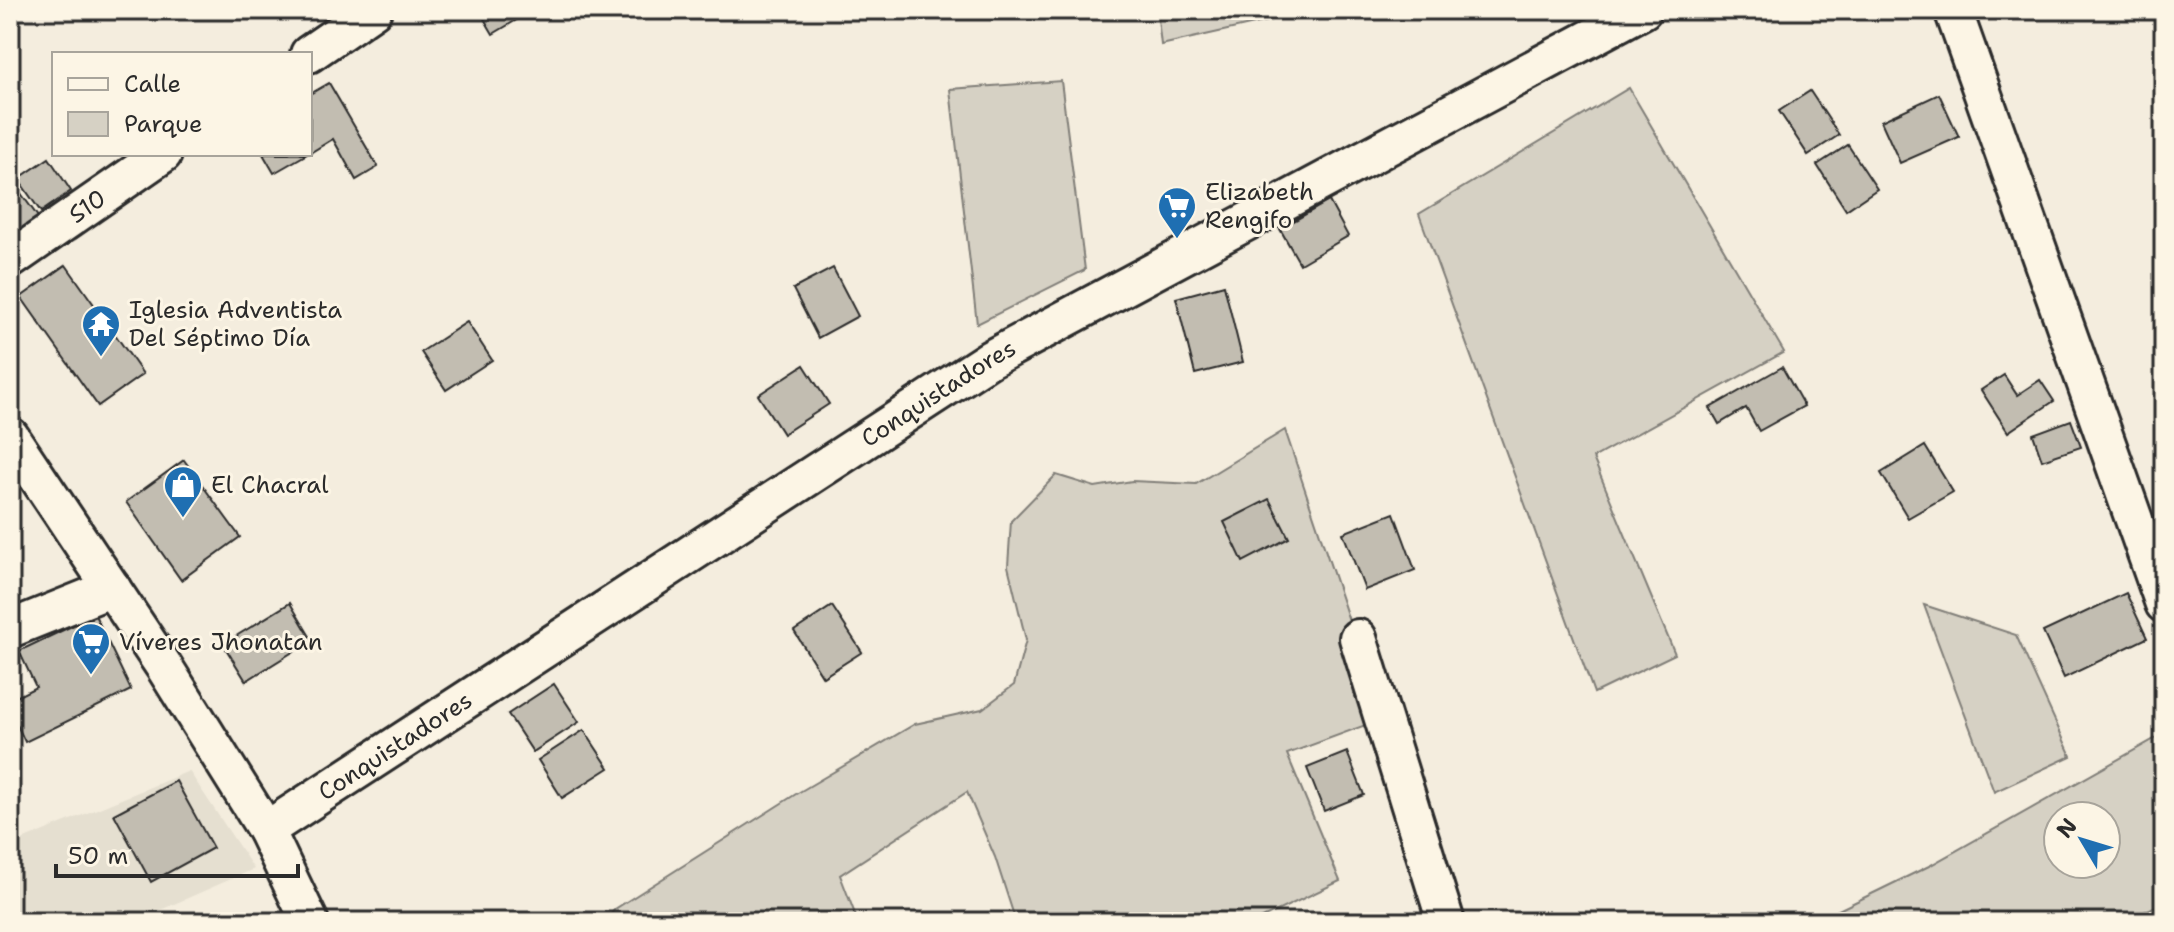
<svg xmlns="http://www.w3.org/2000/svg" width="2174" height="932" font-family="'Shantell Sans',sans-serif">
  <style>
    .built { fill: #e5dfd0 }
    .green { fill: #d6d1c4; stroke: #807e78; stroke-width: 2; fill-rule: evenodd }
    .building { fill: #c2bdb1; stroke: #2b2b2b; stroke-width: 2 }
    .lines { fill: none; stroke-linecap: round; stroke-linejoin: round }
    .minor-casing { stroke: #2b2b2b; stroke-width: 42 }
    .minor { stroke: #fcf5e5; stroke-width: 36 }
    .labels { text-anchor: middle; stroke-width: 6; stroke-linejoin: round; paint-order: stroke }
    .poi-label { font-size: 24px; fill: #2b2b2b; stroke: #fcf5e5; text-anchor: start }
    .street-label { font-size: 24px; fill: #2b2b2b; stroke: #fcf5e5 }
  </style>
  <rect width="100%" height="100%" fill="#f4edde"/>
  <filter id="ink" filterUnits="userSpaceOnUse"><feTurbulence type="fractalNoise" baseFrequency=".0125" numOctaves="2"/><feDisplacementMap in="SourceGraphic" scale="16" xChannelSelector="R" yChannelSelector="G"/><feConvolveMatrix kernelMatrix="1 2 1 2 8 2 1 2 1" color-interpolation-filters="sRGB"/></filter>
  <g filter="url(#ink)">
    <polygon class="built" points="189,771 254,869 133,922 10,922 10,845"/>
    <g class="green">
      <polygon points="1157,10 1317,10 1161,45"/>
      <polygon points="1061,81 1085,270 977,324 950,89"/>
      <polygon points="1629,88 1784,352 1593,458 1675,654 1594,693 1419,214"/>
      <polygon points="1285,430 1382,719 1287,754 1340,881 1254,922 1016,922 995,857 967,792 840,875 858,922 604,922 615,909 796,794 915,724 982,709 1014,685 1026,640 1008,566 1011,521 1056,475 1095,487 1132,481 1196,484"/>
      <polygon points="1924,605 2016,635 2071,756 1994,792"/>
      <path d="M2158,737l6,14v151l-40,20h-310l115,-56zM2058,816h48v48h-48z"/>
    </g>
    <g class="building">
      <polygon points="479,10 522,10 525,15 493,34"/>
      <polygon points="329,83 378,167 356,180 333,139 310,153 310,94"/>
      <polygon points="1810,91 1839,135 1808,155 1779,111"/>
      <polygon points="1939,94 1959,137 1900,163 1881,121"/>
      <polygon points="1848,145 1877,189 1846,210 1817,165"/>
      <polygon points="263,154 307,154 274,173"/>
      <polygon points="49,158 71,191 41,212 18,179"/>
      <polygon points="10,178 38,217 10,237"/>
      <polygon points="1329,201 1348,236 1300,264 1280,229"/>
      <polygon points="66,265 143,374 98,406 21,297"/>
      <polygon points="833,268 858,316 818,338 793,289"/>
      <polygon points="1224,285 1243,362 1195,374 1176,298"/>
      <polygon points="467,322 492,360 446,390 421,352"/>
      <polygon points="804,365 829,404 783,434 758,395"/>
      <polygon points="1782,367 1804,406 1759,431 1746,408 1719,424 1710,408"/>
      <polygon points="2004,375 2017,395 2040,380 2054,401 2008,432 1981,390"/>
      <polygon points="2071,420 2081,447 2042,460 2033,434"/>
      <polygon points="1925,446 1953,492 1908,518 1881,473"/>
      <polygon points="184,460 240,537 181,580 126,502"/>
      <polygon points="1269,499 1289,538 1243,562 1224,522"/>
      <polygon points="1394,513 1415,570 1365,590 1343,533"/>
      <polygon points="2126,593 2147,638 2064,678 2043,632"/>
      <polygon points="290,603 312,640 246,681 223,644"/>
      <polygon points="832,606 862,652 823,677 794,631"/>
      <polygon points="95,615 131,690 25,742 10,710 10,700 36,687 19,651"/>
      <polygon points="554,684 579,722 533,752 508,714"/>
      <polygon points="584,730 609,768 562,798 538,760"/>
      <polygon points="1347,752 1364,795 1324,811 1307,768"/>
      <polygon points="176,781 213,848 151,882 114,814"/>
    </g>
    <g class="lines">
      <g class="minor-casing">
        <g id="minor">
          <polyline points="1953,10 2164,604"/>
          <polyline points="309,54 373,10"/>
          <path id="s1" d="M10,260l153,-106"/>
          <polyline points="10,436 163,665 266,830 310,922"/>
          <polyline points="10,629 112,588"/>
          <polyline points="1358,638 1446,922"/>
          <path id="s2" d="M266,830l724,-471 653,-349"/>
        </g>
      </g>
      <use href="#minor" class="minor"/>
    </g>
  </g>
  <defs>
    <g id="supermarket-pin" transform="scale(2)"><path d="M0 17L-7.5 6A9.5 9.5 0 1 1 7.5 6Z" fill="#1f6fb2" stroke="#fcf5e5"/><path d="M-6-5.5h2.5l.6 2H6L4.5 2H-2.5L-4.4-4H-6ZM-1.5 3.2a1.3 1.3 0 1 0 .1 0ZM3 3.2a1.3 1.3 0 1 0 .1 0Z" fill="#fff"/></g>
    <g id="temple-pin" transform="scale(2)"><path d="M0 17L-7.5 6A9.5 9.5 0 1 1 7.5 6Z" fill="#1f6fb2" stroke="#fcf5e5"/><path d="M0-6L5-2H3V0L6.5 2.5H4V6H1.5V3h-3V6H-4V2.5H-6.5L-3 0V-2H-5Z" fill="#fff"/></g>
    <g id="shop-pin" transform="scale(2)"><path d="M0 17L-7.5 6A9.5 9.5 0 1 1 7.5 6Z" fill="#1f6fb2" stroke="#fcf5e5"/><path d="M-5-2.5h2.3a2.7 3.5 0 0 1 5.4 0H5L5.5 6h-11ZM-1.5-2.5h3a1.5 2.3 0 0 0-3 0Z" fill="#fff"/></g>
  </defs>
  <g fill-rule="evenodd">
    <use href="#supermarket-pin" x="1177" y="206"/>
    <use href="#temple-pin" x="101" y="324"/>
    <use href="#shop-pin" x="183" y="485"/>
    <use href="#supermarket-pin" x="91" y="642"/>
  </g>
  <g class="labels">
    <g class="poi-label">
      <text x="1205" y="200">Elizabeth<tspan x="1205" dy="28">Rengifo</tspan></text>
      <text x="129" y="318">Iglesia Adventista<tspan x="129" dy="28">Del Séptimo Día</tspan></text>
      <text x="211" y="493">El Chacral</text>
      <text x="119" y="650">Víveres Jhonatan</text>
    </g>
    <g class="street-label">
      <text dy="8" stroke="none"><textPath href="#s1" startOffset="94">S10</textPath></text>
      <text dy="8" stroke="none"><textPath href="#s2" startOffset="802">Conquistadores</textPath></text>
      <text dy="8" stroke="none"><textPath href="#s2" startOffset="154">Conquistadores</textPath></text>
    </g>
  </g>
  <rect width="2174" height="932" fill="none" stroke="#fcf5e5" stroke-width="40"/>
  <rect x="20" y="20" width="2134" height="892" fill="none" stroke="#2b2b2b" stroke-width="3" filter="url(#ink)"/>
  <rect x="52" y="52" width="260" height="104" fill="#fcf5e5" stroke="#a8a49b" stroke-width="2"/>
  <rect x="68" y="78" width="40" height="12" fill="#fcf5e5" stroke="#a8a49b" stroke-width="2"/>
  <text x="124" y="92" font-size="24" fill="#2b2b2b">Calle</text>
  <rect x="68" y="112" width="40" height="24" fill="#d6d1c4" stroke="#a8a49b" stroke-width="2"/>
  <text x="124" y="132" font-size="24" fill="#2b2b2b">Parque</text>
  <g transform="translate(2082 840) rotate(308)"><circle r="38" fill="#fcf5e5" stroke="#a8a49b" stroke-width="2"/>
  <path d="M0-6L14 30L0 20L-14 30Z" fill="#1f6fb2"/>
  <text y="-12" font-size="22" font-weight="bold" text-anchor="middle" fill="#2b2b2b">N</text>
  </g>
  <path d="M56 864v12h242v-12" fill="none" stroke="#2b2b2b" stroke-width="4"/>
  <text x="68" y="864" font-size="24" fill="#2b2b2b" stroke="#fcf5e5" stroke-width="6" paint-order="stroke">50 m</text>
</svg>
